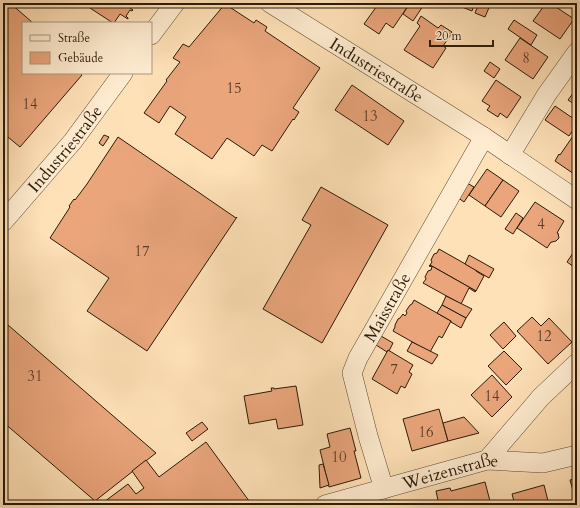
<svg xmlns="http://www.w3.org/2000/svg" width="580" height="508" font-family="Cardo,serif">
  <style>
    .building { fill: #eaa57b; stroke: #2a1b09 }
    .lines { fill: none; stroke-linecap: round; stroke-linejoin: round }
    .minor-casing { stroke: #5f4c34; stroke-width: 20 }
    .minor { stroke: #ffecd0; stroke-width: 19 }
    .labels { text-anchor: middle; stroke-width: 3.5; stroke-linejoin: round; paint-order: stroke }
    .number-label { font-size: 15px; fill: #5a3e26 }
    .street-label { font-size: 17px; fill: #2a1b09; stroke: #ffecd0 }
  </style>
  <rect width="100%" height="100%" fill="#ffe1b7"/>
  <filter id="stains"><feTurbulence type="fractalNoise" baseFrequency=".005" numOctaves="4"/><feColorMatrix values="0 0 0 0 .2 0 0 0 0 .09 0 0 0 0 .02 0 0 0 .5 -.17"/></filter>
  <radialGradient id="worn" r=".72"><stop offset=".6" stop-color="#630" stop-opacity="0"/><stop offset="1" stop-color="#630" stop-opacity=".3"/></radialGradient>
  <g class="building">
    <polygon points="3,3 10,3 33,23 23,23 23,73 80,73 82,75 20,147 3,133"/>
    <polygon points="94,3 127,3 126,5 133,10 132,11 130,10 126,16 128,18 128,19 120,14 114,23 113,23 90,8"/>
    <polygon points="379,3 410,3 393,28 386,23 379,34 364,24"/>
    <polygon points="410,3 425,3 413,21 403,14"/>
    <polygon points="452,3 475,3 472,11"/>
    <polygon points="479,3 491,3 485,17 475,13"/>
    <polygon points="546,3 550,3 574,19 560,39 533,21"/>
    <polygon points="225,4 254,23 256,20 267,27 265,31 320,68 293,108 299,112 294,120 293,119 272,151 262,145 254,156 227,138 212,159 175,134 186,117 170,106 159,123 144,113 167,81 166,80 180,62 173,58 183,44 189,47"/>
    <polygon points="421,16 438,28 441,25 452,32 450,36 443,46 446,48 433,68 404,50 420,26 417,23"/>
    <polygon points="514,20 537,35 531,45 508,29"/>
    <polygon points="520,38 548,57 533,79 505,60"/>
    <polygon points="490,62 500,69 494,78 484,71"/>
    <polygon points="496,80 521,97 507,118 500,113 498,117 487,110 490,106 482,101"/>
    <polygon points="352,85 404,121 388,145 335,110"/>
    <polygon points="577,88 577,106 568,100"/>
    <polygon points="555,106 577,121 577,124 569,136 545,120"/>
    <polygon points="104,135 109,137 103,146 99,143"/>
    <polygon points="573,136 577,138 577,176 555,161 559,154 560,155"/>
    <polygon points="118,137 236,218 237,217 147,351 87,311 109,278 50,238 70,207 69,206 74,199 75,200 87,184"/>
    <polygon points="487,169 503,180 485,206 469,195"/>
    <polygon points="503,180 519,191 501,217 485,206"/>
    <polygon points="467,183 474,187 464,202 457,197"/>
    <polygon points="321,187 388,225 322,343 263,309 311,225 302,220"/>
    <polygon points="535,202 564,221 557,233 558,233 559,238 556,241 552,242 551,242 547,248 517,228"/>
    <polygon points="516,213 523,218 513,234 505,229"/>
    <polygon points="577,247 577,269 567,262"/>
    <polygon points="439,249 476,270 476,271 484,276 476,291 430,265 432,262 431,260 434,254 437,253"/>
    <polygon points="469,255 494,269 489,278 465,264"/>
    <polygon points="430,265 476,291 475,292 469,288 461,304 423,283 426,279 425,277 428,271 431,270 432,267 429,266"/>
    <polygon points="446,296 472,309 466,318 442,305"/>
    <polygon points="414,300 451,321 442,338 439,336 430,352 393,331 395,327 395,325 398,319 400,318 403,314 405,316 407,313 406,311 410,305 412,304"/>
    <polygon points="442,305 466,318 461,328 451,322 451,321 437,313"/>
    <polygon points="532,317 541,326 549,318 572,342 548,364 517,331"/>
    <polygon points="504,322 516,336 503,349 490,335"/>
    <polygon points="8,325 156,453 95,501 3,422 3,331"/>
    <polygon points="381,336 393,343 389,351 388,350 387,352 376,345"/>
    <polygon points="412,342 438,355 432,364 407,351"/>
    <polygon points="388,350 413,365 409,372 412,374 405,388 401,386 397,394 372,379"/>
    <polygon points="504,351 522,369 506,385 488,366"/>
    <polygon points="492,375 512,397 492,417 471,395"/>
    <polygon points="296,386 303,425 278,429 276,419 249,424 244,396 272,391 271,388 274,388 274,389"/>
    <polygon points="439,409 448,441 412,451 403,419"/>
    <polygon points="464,417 479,433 448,441 443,423"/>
    <polygon points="202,422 208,429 192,441 186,433"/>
    <polygon points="350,428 356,451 354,451 361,478 329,487 320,450 330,447 327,434"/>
    <polygon points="206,442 252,505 100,505 128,484 136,494 144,488 132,471 146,460 159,477"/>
    <polygon points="323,464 329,485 320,488 319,465"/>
    <polygon points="577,478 577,505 570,480"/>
    <polygon points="485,482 491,505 439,505 436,491 450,488 451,491"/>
    <polygon points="544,485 549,505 515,505 512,494"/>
  </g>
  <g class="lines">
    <g class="minor-casing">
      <g id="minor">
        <path id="s1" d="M270,3l214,134 93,63"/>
        <polyline points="151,35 175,3"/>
        <polyline points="510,155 547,94 577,52"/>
        <path id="s2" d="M3,222l70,-81 50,-68"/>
        <polyline points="487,460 541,397 577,363"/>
        <path id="s3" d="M384,489l-16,-53 -16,-63 6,-15 16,-28 110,-193"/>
        <path id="s4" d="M325,505l162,-45 56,3 34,-8"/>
      </g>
    </g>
    <use href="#minor" class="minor"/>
  </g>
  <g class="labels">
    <g class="number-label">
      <text x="526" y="63">8</text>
      <text x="234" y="93">15</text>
      <text x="30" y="109">14</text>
      <text x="370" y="121">13</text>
      <text x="541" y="229">4</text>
      <text x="142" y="256">17</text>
      <text x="544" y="341">12</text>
      <text x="394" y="374">7</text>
      <text x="35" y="381">31</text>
      <text x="492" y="401">14</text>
      <text x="426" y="437">16</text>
      <text x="339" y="462">10</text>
    </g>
    <g class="street-label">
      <text dy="6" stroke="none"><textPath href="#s1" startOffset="126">Industriestraße</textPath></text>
      <text dy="6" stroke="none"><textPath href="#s2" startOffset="96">Industriestraße</textPath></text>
      <text dy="6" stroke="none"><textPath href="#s3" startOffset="195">Maisstraße</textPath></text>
      <text dy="6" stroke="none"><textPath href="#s4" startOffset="130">Weizenstraße</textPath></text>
    </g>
  </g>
  <rect width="580" height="508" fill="none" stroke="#ffe1b7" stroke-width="16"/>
  <rect x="4" y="4" width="572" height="500" fill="none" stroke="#2a1b09" stroke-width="2"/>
  <rect x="8" y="8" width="564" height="492" fill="none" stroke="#2a1b09"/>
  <rect x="22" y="22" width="130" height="52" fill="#ffecd0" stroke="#aa9880"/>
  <rect x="30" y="35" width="20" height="6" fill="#ffecd0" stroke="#aa9880"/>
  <text x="58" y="42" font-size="12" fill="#2a1b09">Straße</text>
  <rect x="30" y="52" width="20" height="12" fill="#eaa57b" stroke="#aa9880"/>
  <text x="58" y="62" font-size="12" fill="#2a1b09">Gebäude</text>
  <path d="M430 40v6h63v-6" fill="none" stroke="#2a1b09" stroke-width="2"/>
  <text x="436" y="40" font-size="12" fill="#2a1b09" stroke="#ffecd0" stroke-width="3" paint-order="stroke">20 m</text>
  <rect width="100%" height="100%" filter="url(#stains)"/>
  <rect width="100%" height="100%" fill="url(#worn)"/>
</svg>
